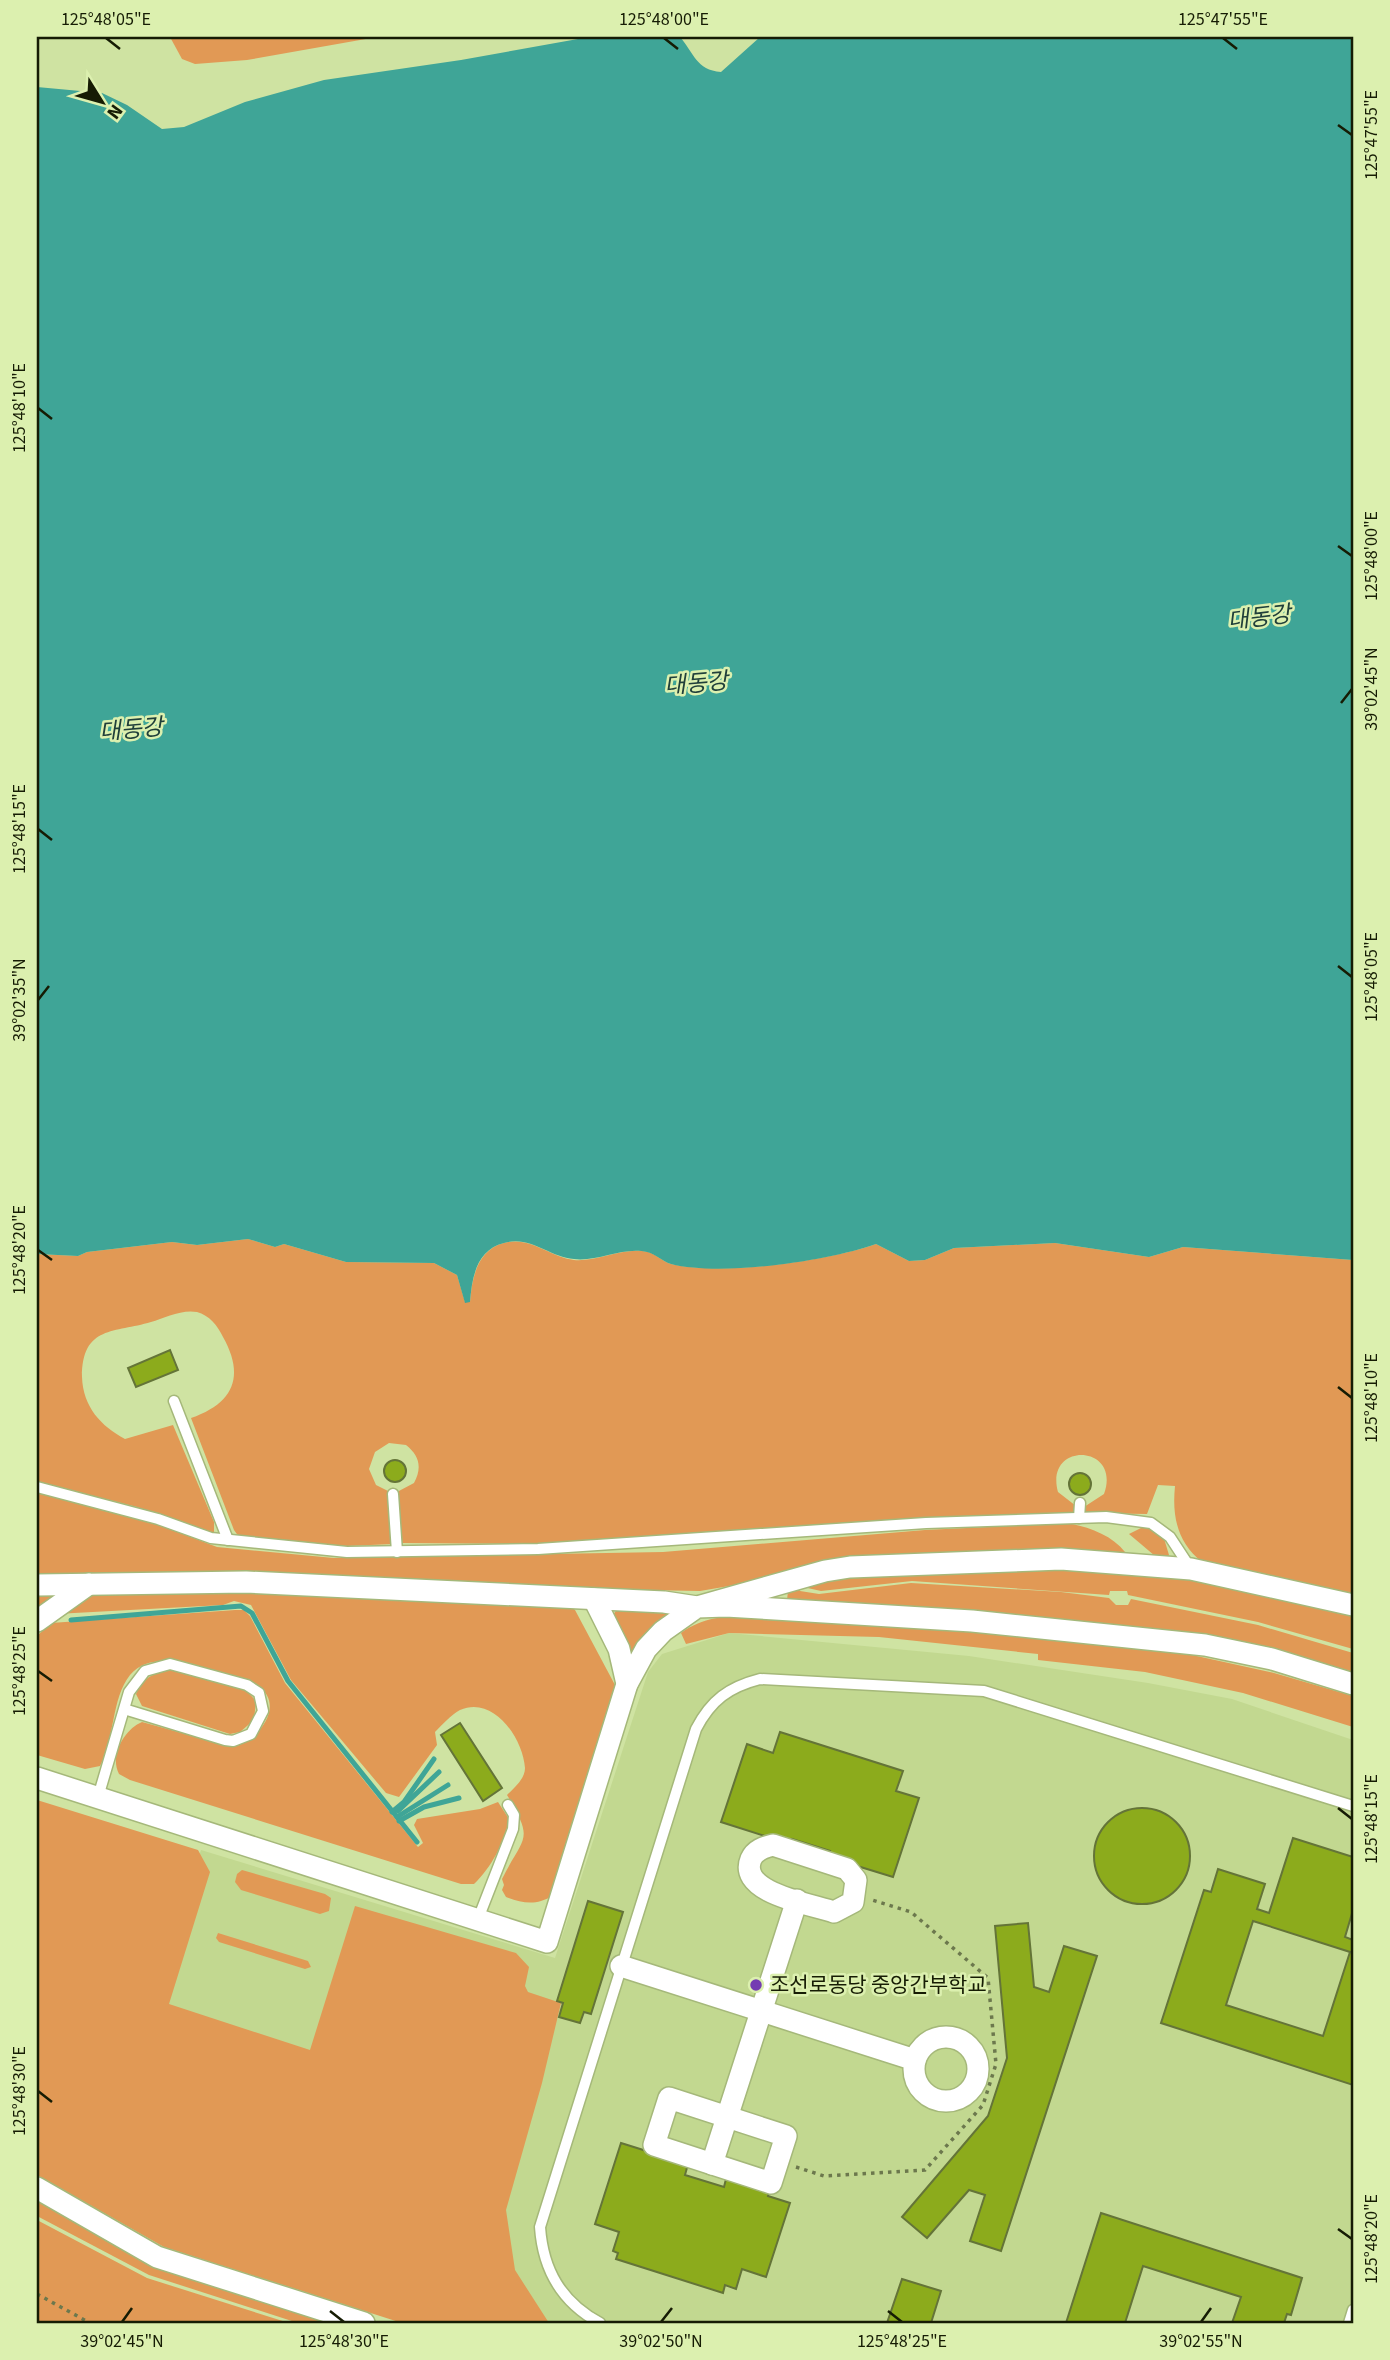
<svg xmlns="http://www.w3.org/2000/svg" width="1390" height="2360" font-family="'Source Sans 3','Noto Sans KR',sans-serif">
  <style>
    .built { fill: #c2d890 }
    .green { fill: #e19955 }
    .water { fill: #3fa597 }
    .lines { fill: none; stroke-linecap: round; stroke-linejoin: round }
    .stream { stroke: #3fa597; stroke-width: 5 }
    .building { fill: #8cab1c; stroke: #647438; stroke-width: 2; fill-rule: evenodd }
    .lane-casing { stroke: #a5b87a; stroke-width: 13 }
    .street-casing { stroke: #a5b87a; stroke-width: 24 }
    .path { stroke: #6c784d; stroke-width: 3.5; stroke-dasharray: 3.5 5; stroke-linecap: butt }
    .lane { stroke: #fff; stroke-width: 10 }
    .street { stroke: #fff; stroke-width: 21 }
    .ticks { fill: none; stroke: #161c04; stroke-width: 2.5 }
    .poi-dot { fill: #743cb2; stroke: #dcf0af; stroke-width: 2.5 }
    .labels { text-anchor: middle; stroke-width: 5; stroke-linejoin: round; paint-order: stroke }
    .poi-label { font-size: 21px; fill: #161c04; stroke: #dcf0af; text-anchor: start }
    .water-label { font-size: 23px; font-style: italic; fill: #203f3a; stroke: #dcf0af }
    .neatline { fill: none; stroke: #161c04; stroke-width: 2.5 }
    .ticks-label { font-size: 18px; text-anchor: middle; fill: #161c04 }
  </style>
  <rect width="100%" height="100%" fill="#cfe3a2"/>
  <polygon class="built" points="729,1633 969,1656 1148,1683 1232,1699 1353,1740 1353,2323 433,2323 151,2011 201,1850 555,1958 648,1672 662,1654"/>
  <g class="green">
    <polygon points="170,37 377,37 247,60 195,64 182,59"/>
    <path d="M248,1239l27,8 9,-3 62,18 88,1 23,12 8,27h5c2,-24 7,-52 34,-59 27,-7 45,14 70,17 24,2 50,-14 74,-8 8,2 15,10 23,12 50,12 157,-3 205,-20l33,17 16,-1 29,-12 101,-5 94,14 34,-10 170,13v336l-151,-34c-25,-20 -30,-46 -27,-76l-17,-1 -11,29 -63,-1v-6l20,-13c18,-50 -60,-53 -46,-2l18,14v7l-539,31 -138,-1 -2,-51 17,-9c8,-15 6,-27 -8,-38l-17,-2 -14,9 -6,17 7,16 16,8 1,51 -46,2 -101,-7 -7,-2 -5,-7 -43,-112c43,-15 54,-42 32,-81 -5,-11 -14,-22 -26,-25 -15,-3 -33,6 -46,10 -36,11 -69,3 -69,55 1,30 19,49 43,62l48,-14 41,97v11l-3,2 -74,-28 -100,-25v-228l41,2 9,-4 85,-10 25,3z"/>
    <path d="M37,1493l117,30 63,24 117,11 329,-6 262,-22 141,-7c21,3 46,12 59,29l-2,4 -44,-6 -85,1 -92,5 -202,35 -663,-12z"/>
    <polygon points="1145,1526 1163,1535 1169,1555 1165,1560 1161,1561 1129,1534"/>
    <path d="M1059,1566l130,9 164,38v36l-95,-27 -130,-27 -1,-4h-17l-1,4 -197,-14 -91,10 -18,-4c81,-24 172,-18 256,-21z"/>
    <path d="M911,1583l150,9 48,6 7,7h12l3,-6 127,26 95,28v28c-184,-33 -369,-78 -557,-77l-9,-4 1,-9 10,-5 2,5 19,3z"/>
    <path d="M252,1590l319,16 4,4 40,75 2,13 -65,198c-16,10 -30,7 -46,1l-4,-7 2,-5 -2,-6c22,-44 33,-37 5,-84 7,-7 18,-16 18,-27 -2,-29 -31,-73 -65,-58 -9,5 -18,15 -25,22l2,13 -38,52 -13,-4 -95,-113 -40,-75 -17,-4 -11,4 -186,10v-23z"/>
    <polygon points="618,1608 670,1611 670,1615 632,1656 613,1615"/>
    <path d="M235,1610h9l6,6 35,67 133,164 5,-4 -9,-18 3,-6 63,-10 18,-7 11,17c-4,23 -18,49 -35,65h-13l-331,-104 -11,-6c-10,-19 6,-45 23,-52l91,25c25,-6 54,-42 24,-62 -11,-7 -24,-9 -36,-12 -27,-6 -69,-24 -91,2 -19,24 -15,64 -30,91l-15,3 -48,-14v-119l14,-13z"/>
    <path d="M799,1616l352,30 123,27 79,23v31l-110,-34 -98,-21 -107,-12v-6l-159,-17 -150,-4 -43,11 -5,-11c32,-24 80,-17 118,-17z"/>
    <path d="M170,1669l75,20 11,12 -2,19 -14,12 -10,2 -88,-28 -6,-12c6,-16 18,-21 34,-25z"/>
    <polygon points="37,1800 198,1850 210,1872 169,2004 310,2050 355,1906 516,1953 529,1967 525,1986 528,1992 561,2003 542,2083 506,2210 515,2270 549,2323 402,2323 164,2247 37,2175"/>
    <polygon points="242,1870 325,1894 331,1898 329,1911 320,1914 241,1890 235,1882 237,1874"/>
    <polygon points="218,1933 308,1961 311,1967 305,1969 219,1942 216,1938"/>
    <polygon points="37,2195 342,2323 298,2323 149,2275 37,2216"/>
    <polygon points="37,2220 147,2278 289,2323 37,2323"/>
  </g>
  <path class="water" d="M589,37h91c14,16 16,33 41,35l39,-35h593v1223l-170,-13 -34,10 -94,-14 -101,5 -29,12 -16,1 -33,-17c-48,17 -155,33 -205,20 -8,-2 -15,-10 -24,-12 -23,-6 -49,10 -73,7 -25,-2 -44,-24 -70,-16 -28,7 -32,35 -34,59l-5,1 -8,-28 -23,-12 -88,-1 -62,-18 -9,3 -27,-8 -51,6 -25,-3 -85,10 -9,4 -41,-2v-1167l65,6 25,12 35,24 22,-2 61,-25 79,-22 137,-20z"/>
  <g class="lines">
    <g class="stream">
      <polyline points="71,1620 241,1606 252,1613 288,1681 417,1842"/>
      <polyline points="398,1811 439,1772"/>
      <polyline points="392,1812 404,1802 434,1759"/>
      <polyline points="397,1817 448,1785"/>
      <polyline points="399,1821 424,1807 459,1798"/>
    </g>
  </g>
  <g class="building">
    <polygon points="170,1350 178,1370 136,1387 128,1368"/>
    <circle cx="395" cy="1471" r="11"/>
    <circle cx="1080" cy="1484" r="11"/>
    <polygon points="460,1723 502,1788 483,1801 441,1735"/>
    <polygon points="780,1732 903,1771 896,1791 919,1798 893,1877 828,1857 830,1851 792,1839 790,1844 721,1822 747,1744 773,1753"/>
    <circle cx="1142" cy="1856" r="48"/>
    <path d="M1293,1838l60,19v53l-8,27 8,3v145l-192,-62 43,-133 7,2 7,-23 47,15 -8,25 12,4zM1253,1921l97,31 -27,84 -97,-31z"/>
    <polygon points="588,1901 623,1912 591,2014 584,2012 580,2023 559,2017 563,2003 557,2001"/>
    <polygon points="1028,1923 1034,1987 1049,1992 1064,1946 1097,1956 1001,2251 970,2241 985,2195 969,2190 927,2238 902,2217 988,2116 1007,2058 995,1926"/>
    <polygon points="621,2143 688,2164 685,2175 724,2187 727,2175 770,2189 768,2196 790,2203 766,2277 742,2269 736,2289 725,2285 723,2293 616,2259 618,2253 613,2251 619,2232 595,2224"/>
    <polygon points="1101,2213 1302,2278 1291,2315 1287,2314 1284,2323 1232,2323 1241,2297 1143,2266 1125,2323 1066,2323"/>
    <polygon points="902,2279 941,2291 931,2323 887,2323"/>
  </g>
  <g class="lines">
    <g class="lane-casing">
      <g id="lane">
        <polyline points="174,1401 228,1540"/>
        <polyline points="37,1487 158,1519 211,1538 347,1552 538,1549 926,1523 1106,1517 1151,1523 1170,1537 1191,1569"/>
        <polyline points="393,1494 397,1552"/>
        <polyline points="1079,1518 1080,1503"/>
        <polyline points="98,1797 129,1692 145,1671 170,1664 247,1685 259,1693 263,1711 251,1734 233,1741 225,1740 124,1709"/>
        <polyline points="478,1919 513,1829 514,1815 508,1805"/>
        <path d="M600,2323c-39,-21 -57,-53 -60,-96l156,-498c15,-29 33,-42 64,-50l224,12 369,115"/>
        <polyline points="1349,2323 1353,2310"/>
      </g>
    </g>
    <g class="street-casing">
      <g id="street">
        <polyline points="37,1585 246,1582 664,1602 697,1607 825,1571 850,1567 1061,1559 1191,1569 1353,1605"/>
        <polyline points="594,1599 619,1649 627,1684"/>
        <polyline points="37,1621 89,1584"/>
        <polyline points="37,1778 547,1942 627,1684 646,1649 663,1631 697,1607 726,1606 972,1621 1205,1645 1272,1659 1353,1684"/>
        <path d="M773,1845l74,24 9,11 -3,22 -19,10c-23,-8 -97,-19 -83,-53 4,-9 13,-12 22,-14z"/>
        <polyline points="621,1966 915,2060"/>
        <circle cx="946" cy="2069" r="32"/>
        <polygon points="669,2098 786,2136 771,2183 654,2145"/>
        <polyline points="712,2164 797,1900"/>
        <polyline points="37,2188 157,2257 364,2323"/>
      </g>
    </g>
    <g class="path">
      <polyline points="796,2167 824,2176 925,2170 983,2105 996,2064 988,1978 911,1912 872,1900"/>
      <polyline points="37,2294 90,2323"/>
    </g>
    <use href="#lane" class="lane"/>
    <use href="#street" class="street"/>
  </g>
  <path class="ticks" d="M106,38l14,11M664,38l14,11M1223,38l14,11M1338,125l14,10M38,408l14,11M1338,546l14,10M1341,703l11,-14M38,829l14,11M1338,966l14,11M38,1000l11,-14M38,1250l14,10M1338,1387l14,11M38,1671l14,10M1338,1808l14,11M38,2091l14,11M1338,2229l14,10M330,2311l14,11M888,2311l14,11M122,2322l10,-14M661,2322l11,-14M1201,2322l10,-14"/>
  <circle class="poi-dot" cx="756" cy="1985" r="7"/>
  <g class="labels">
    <g class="poi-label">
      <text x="770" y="1992">조선로동당 중앙간부학교</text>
    </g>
    <g class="water-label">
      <text transform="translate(1259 617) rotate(-7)" y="8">대동강</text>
      <text transform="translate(696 683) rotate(-5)" y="8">대동강</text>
      <text transform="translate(131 729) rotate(-5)" y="8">대동강</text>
    </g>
  </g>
  <rect width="1390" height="2360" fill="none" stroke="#dcf0af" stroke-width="77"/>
  <g transform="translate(102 102) rotate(127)" stroke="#dcf0af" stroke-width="5" paint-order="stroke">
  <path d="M0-5L12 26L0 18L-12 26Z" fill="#161c04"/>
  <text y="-10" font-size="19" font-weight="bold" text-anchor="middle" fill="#161c04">N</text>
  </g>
  <rect x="38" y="38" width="1314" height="2284" class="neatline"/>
  <g class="ticks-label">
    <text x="106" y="25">125°48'05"E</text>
    <text x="664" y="25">125°48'00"E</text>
    <text x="1223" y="25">125°47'55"E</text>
    <text transform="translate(1371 135) rotate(-90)" y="6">125°47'55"E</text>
    <text transform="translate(19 408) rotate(-90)" y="6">125°48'10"E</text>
    <text transform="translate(1371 556) rotate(-90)" y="6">125°48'00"E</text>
    <text transform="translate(1371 689) rotate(-90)" y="6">39°02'45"N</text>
    <text transform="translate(19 829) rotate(-90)" y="6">125°48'15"E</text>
    <text transform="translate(1371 977) rotate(-90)" y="6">125°48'05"E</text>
    <text transform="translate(19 1000) rotate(-90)" y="6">39°02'35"N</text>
    <text transform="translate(19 1250) rotate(-90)" y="6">125°48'20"E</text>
    <text transform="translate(1371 1398) rotate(-90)" y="6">125°48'10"E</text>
    <text transform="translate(19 1671) rotate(-90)" y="6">125°48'25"E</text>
    <text transform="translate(1371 1819) rotate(-90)" y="6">125°48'15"E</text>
    <text transform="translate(19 2091) rotate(-90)" y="6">125°48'30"E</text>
    <text transform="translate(1371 2239) rotate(-90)" y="6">125°48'20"E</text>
    <text x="122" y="2347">39°02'45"N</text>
    <text x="344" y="2347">125°48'30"E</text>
    <text x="661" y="2347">39°02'50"N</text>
    <text x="902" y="2347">125°48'25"E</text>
    <text x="1201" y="2347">39°02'55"N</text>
  </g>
</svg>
